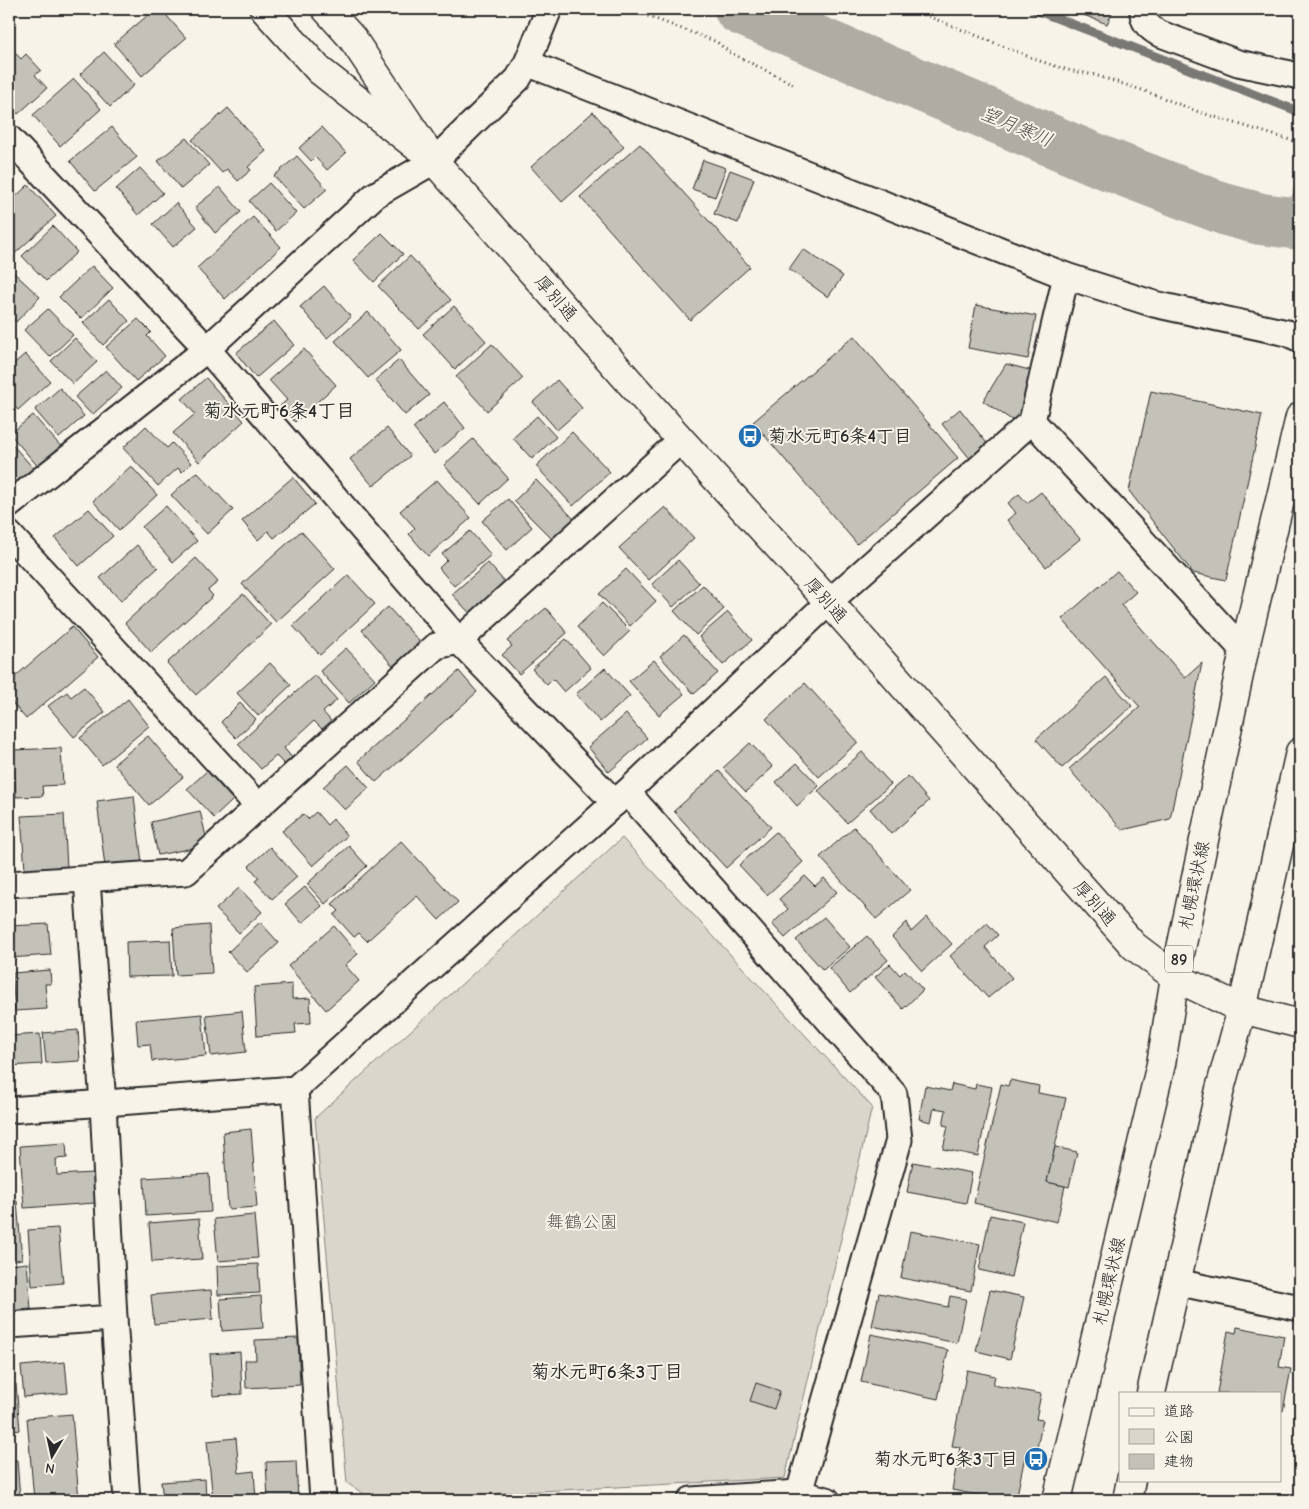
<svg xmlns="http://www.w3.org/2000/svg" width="1309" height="1509" font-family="'Comic Neue','Klee One',sans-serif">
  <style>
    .green { fill: #dad6cc; stroke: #82807c }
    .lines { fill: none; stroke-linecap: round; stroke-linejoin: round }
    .stream { stroke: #7a7874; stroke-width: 9 }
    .river { stroke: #afaca4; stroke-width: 52 }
    .building { fill: #c4c1b9; stroke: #2b2b2b }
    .street-casing { stroke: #2b2b2b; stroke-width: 29 }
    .secondary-casing { stroke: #2b2b2b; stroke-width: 31 }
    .primary-casing { stroke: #2b2b2b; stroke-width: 31 }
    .path { stroke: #2b2b2b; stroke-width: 3; stroke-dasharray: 1 4; stroke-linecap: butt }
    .street { stroke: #f7f3e8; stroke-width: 25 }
    .secondary { stroke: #f7f3e8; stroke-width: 28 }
    .primary { stroke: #f7f3e8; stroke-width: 28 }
    .labels { text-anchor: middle; stroke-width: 4; stroke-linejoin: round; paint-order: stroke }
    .shield { fill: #f7f3e8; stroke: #686764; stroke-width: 1 }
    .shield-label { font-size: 16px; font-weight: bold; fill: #2b2b2b }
    .street-label { font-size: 18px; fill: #2b2b2b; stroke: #f7f3e8 }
    .poi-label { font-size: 18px; font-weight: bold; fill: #2b2b2b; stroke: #f7f3e8; text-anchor: start }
    .park-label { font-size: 18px; fill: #575653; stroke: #f7f3e8 }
    .water-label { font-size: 19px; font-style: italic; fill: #53524f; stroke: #f7f3e8 }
    .neighbourhood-label { font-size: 19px; font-weight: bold; fill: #2b2b2b; stroke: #f7f3e8 }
  </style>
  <rect width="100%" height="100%" fill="#f7f3e8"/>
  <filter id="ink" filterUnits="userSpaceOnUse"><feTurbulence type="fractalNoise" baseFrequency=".02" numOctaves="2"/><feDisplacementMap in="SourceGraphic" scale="10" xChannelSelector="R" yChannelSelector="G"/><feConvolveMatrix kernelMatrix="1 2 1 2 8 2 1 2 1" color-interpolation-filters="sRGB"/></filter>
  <g filter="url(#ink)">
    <polygon class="green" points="622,838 872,1107 785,1478 373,1500 347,1483 315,1118"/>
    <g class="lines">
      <g class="stream">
        <polyline points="1033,9 1300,112"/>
        <polyline points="1292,223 1300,179"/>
      </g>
      <polyline class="river" points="740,9 1102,162 1227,210 1261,219 1300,224"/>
    </g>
    <g class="building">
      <polygon points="155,9 161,9 186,38 142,76 114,44"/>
      <polygon points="1068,9 1114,9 1107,24"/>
      <polygon points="9,46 21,59 26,54 41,70 35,75 47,88 18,114 9,104"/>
      <polygon points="104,52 134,85 110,107 80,74"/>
      <polygon points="74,79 101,109 60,146 33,115"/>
      <polygon points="228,108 266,151 248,167 251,170 238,181 227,169 222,173 192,140"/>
      <polygon points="593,112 624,147 562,202 531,167"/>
      <polygon points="112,127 137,157 95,191 70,161"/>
      <polygon points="322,127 346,153 327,170 315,157 311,161 299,148"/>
      <polygon points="186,138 209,165 181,189 158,161"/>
      <polygon points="640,144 750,267 690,320 580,197"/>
      <polygon points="297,156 327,189 304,209 274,176"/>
      <polygon points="703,160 726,168 715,197 692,189"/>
      <polygon points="140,168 163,193 138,215 116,189"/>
      <polygon points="730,170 754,179 738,223 714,214"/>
      <polygon points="269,183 296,213 276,231 249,201"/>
      <polygon points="28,185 56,216 9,259 9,203"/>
      <polygon points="220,187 241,212 215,233 195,207"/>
      <polygon points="176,203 197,227 173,247 153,224"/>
      <polygon points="253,217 281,247 225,299 197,268"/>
      <polygon points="53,226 77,252 46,281 22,256"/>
      <polygon points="382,233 403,254 374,282 353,260"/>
      <polygon points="803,249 843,276 828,297 789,269"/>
      <polygon points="410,256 451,300 419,329 378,286"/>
      <polygon points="92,266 113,288 81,319 59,297"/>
      <polygon points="13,272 40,297 16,322 9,315 9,277"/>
      <polygon points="324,286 351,317 327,338 300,307"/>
      <polygon points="109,299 129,321 103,345 83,323"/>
      <polygon points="976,305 1036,316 1028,359 968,348"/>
      <polygon points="454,306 486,341 455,369 423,334"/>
      <polygon points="48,309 73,335 50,357 24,330"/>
      <polygon points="368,312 401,350 368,378 335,341"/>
      <polygon points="138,319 151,332 147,336 165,356 136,381 106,347"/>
      <polygon points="274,321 294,345 256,378 236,353"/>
      <polygon points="854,336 958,458 857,544 753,422"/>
      <polygon points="75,338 97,362 73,384 51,361"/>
      <polygon points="492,344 523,378 487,411 456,377"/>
      <polygon points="304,349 336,385 295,422 280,406 287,400 269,380"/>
      <polygon points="25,354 50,381 18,410 9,400 9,368"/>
      <polygon points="399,360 429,395 405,415 375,380"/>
      <polygon points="1006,364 1037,372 1024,428 983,401"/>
      <polygon points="106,370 122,388 92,415 75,397"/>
      <polygon points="206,378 244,421 199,462 173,433 195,414 182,399"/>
      <polygon points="557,380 582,408 557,430 533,402"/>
      <polygon points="60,388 84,416 59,438 35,410"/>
      <polygon points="1151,391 1262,415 1226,580 1193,573 1129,491"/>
      <polygon points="444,402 465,428 434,454 413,428"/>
      <polygon points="960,409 989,446 971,460 942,424"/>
      <polygon points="33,415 64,450 41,470 10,434"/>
      <polygon points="537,416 556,437 532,459 513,438"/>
      <polygon points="146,426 167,448 172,443 191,463 182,472 178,468 158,486 123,448"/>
      <polygon points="387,428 410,456 373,486 350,459"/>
      <polygon points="572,432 610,472 573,506 536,466"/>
      <polygon points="473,439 508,478 480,504 444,465"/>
      <polygon points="9,441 34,469 11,490 9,488"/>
      <polygon points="131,466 157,495 119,530 93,501"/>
      <polygon points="197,472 233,510 207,534 171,495"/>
      <polygon points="293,477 315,504 274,538 268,531 258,540 242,521"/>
      <polygon points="437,480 471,518 428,556 409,534 415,528 400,511"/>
      <polygon points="536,480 576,521 555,542 514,501"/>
      <polygon points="1041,492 1080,539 1046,567 1007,520 1016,513 1008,503 1019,494 1027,503"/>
      <polygon points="508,499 532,527 507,550 482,521"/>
      <polygon points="166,506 197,541 173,562 142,527"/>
      <polygon points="665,507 694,538 649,580 619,548"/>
      <polygon points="89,509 113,536 79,566 55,538"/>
      <polygon points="301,531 335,569 276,622 242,584"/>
      <polygon points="470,531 491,555 454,586 439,568 447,560 442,554"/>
      <polygon points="137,545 158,568 121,601 100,578"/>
      <polygon points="196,558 218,582 208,590 213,596 151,652 125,623"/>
      <polygon points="678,560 699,583 673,607 652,584"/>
      <polygon points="488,563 510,588 475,619 452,594"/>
      <polygon points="626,569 656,601 630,626 599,594"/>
      <polygon points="1117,571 1136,592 1121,605 1185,678 1202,663 1170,819 1122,830 1069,769 1140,707 1062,619"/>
      <polygon points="348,575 375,604 320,655 293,626"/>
      <polygon points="703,585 724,609 696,635 674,611"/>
      <polygon points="243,594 271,625 196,695 167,663"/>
      <polygon points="602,603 630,631 604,656 577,627"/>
      <polygon points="388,607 420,642 393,666 362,630"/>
      <polygon points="546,608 567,633 519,674 502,655 512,646 507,641"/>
      <polygon points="728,612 752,640 723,665 699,637"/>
      <polygon points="72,627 98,657 26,719 9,699 9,682"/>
      <polygon points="684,635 718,673 694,694 660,656"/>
      <polygon points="566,639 591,668 564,692 553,679 547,685 532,669"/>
      <polygon points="346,648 375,679 349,703 320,671"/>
      <polygon points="654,660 684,694 659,715 629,681"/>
      <polygon points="270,663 291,685 258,716 237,693"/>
      <polygon points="605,668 630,696 600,722 576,694"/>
      <polygon points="459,671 477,692 376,782 358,761"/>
      <polygon points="315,675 337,700 323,712 331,721 322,729 314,721 284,748 293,759 285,765 276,756 261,769 238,744"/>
      <polygon points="1106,677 1132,706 1062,768 1036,739"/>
      <polygon points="805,683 858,742 819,777 766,719"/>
      <polygon points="84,687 105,712 74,737 48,706 67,692 71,697"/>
      <polygon points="128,699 149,726 102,765 80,738"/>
      <polygon points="240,703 256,719 236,738 221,722"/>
      <polygon points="626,714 647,738 609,772 588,747"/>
      <polygon points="148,736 183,777 149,805 114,764"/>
      <polygon points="750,743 773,767 746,792 723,768"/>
      <polygon points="61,748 63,785 42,786 43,796 16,797 13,750"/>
      <polygon points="862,752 891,784 847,823 818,791"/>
      <polygon points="797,763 819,786 797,806 776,782"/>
      <polygon points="348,765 369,788 345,810 323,787"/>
      <polygon points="207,771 233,800 214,818 187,789"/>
      <polygon points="719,771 771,827 726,868 674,811"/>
      <polygon points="908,776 929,801 891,834 870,809"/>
      <polygon points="134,796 142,863 105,867 97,801"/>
      <polygon points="200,811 208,845 158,855 151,822"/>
      <polygon points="316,812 327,825 333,819 347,836 313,866 282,831 303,814 308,819"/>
      <polygon points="64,814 67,868 25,870 21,816"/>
      <polygon points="854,827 910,890 876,919 820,857"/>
      <polygon points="776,832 803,862 767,895 739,865"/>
      <polygon points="401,841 458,902 439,920 417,896 367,941 359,933 354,937 334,915 339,911 332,904"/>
      <polygon points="349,846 367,866 325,904 307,884"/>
      <polygon points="270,847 297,877 272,899 255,881 259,878 249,866"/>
      <polygon points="805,876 815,886 824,878 837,892 785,938 772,924 788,909 779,899"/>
      <polygon points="305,887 322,906 302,923 285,904"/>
      <polygon points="239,888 262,912 239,933 216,909"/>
      <polygon points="824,917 850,947 823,970 796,940"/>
      <polygon points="927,917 952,944 922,971 892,937 907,922 911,932"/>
      <polygon points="260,922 279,943 247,972 228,952"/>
      <polygon points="987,923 998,935 985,947 1012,978 988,998 950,956"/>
      <polygon points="48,924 51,955 9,958 9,926"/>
      <polygon points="209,925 212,973 176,975 173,928"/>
      <polygon points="334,926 358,954 345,965 359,981 326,1010 288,966"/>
      <polygon points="867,936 888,960 850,993 829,968"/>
      <polygon points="170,940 172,976 127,977 126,942"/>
      <polygon points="890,964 900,975 905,970 923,990 903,1009 875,977"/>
      <polygon points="50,970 51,984 45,984 47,1009 15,1011 12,973"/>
      <polygon points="292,984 292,999 310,998 311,1023 295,1024 296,1033 257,1036 254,987"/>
      <polygon points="242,1011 246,1052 211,1056 206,1015"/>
      <polygon points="202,1014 206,1056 152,1061 150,1044 138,1045 136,1020"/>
      <polygon points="78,1030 80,1061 46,1063 43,1033"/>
      <polygon points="40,1034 42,1064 9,1066 9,1036"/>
      <polygon points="1010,1080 1039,1086 1038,1093 1066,1098 1047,1182 1065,1186 1057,1222 974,1203 1001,1084 1008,1086"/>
      <polygon points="952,1084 975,1089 976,1084 992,1087 978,1156 943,1149 948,1126 943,1125 946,1110 934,1108 931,1122 919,1119 925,1086 950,1091"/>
      <polygon points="251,1129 257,1207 228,1209 223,1132"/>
      <polygon points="66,1143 67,1158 56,1159 57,1175 93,1173 95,1203 24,1208 20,1146"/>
      <polygon points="1055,1147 1077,1152 1069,1187 1047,1182"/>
      <polygon points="913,1162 972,1173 966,1203 907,1192"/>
      <polygon points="209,1174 211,1212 146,1216 144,1178"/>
      <polygon points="17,1201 22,1259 9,1261 9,1202"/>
      <polygon points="254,1215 258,1258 218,1261 214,1219"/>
      <polygon points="990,1215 1023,1222 1011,1277 979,1270"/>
      <polygon points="199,1219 202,1259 152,1262 149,1223"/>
      <polygon points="58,1228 63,1283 32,1286 28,1230"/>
      <polygon points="910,1231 980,1244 971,1291 901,1278"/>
      <polygon points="27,1263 31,1309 9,1311 9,1265"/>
      <polygon points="258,1264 260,1293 218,1295 217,1266"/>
      <polygon points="211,1290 213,1319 154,1324 151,1295"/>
      <polygon points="990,1290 1024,1297 1010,1359 976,1351"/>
      <polygon points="879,1293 948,1307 950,1296 966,1299 957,1343 872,1326"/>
      <polygon points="261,1296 263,1328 222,1331 220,1299"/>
      <polygon points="1237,1327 1284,1336 1279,1367 1291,1369 1283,1411 1280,1410 1280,1393 1217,1393 1228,1331 1236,1333"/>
      <polygon points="871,1334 948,1350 938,1399 861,1382"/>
      <polygon points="298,1338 300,1385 246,1388 245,1360 256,1360 255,1340"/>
      <polygon points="240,1352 242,1394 213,1396 210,1354"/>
      <polygon points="65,1362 68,1393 24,1397 21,1366"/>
      <polygon points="967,1370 995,1376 993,1385 1041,1394 1036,1419 1043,1420 1036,1452 1026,1451 1016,1500 1002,1500 952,1490 960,1447 952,1446"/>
      <polygon points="756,1383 780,1391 774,1409 750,1401"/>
      <polygon points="16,1384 20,1430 9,1432 9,1385"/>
      <polygon points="72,1414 79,1500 34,1500 27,1418"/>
      <polygon points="236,1438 239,1473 254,1471 256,1500 213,1500 207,1441"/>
      <polygon points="9,1460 17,1460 20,1498 9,1499"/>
      <polygon points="296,1461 298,1500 268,1500 266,1462"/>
      <polygon points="205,1479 206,1500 163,1500 161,1482"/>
    </g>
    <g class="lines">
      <g class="street-casing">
        <g id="street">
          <path d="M1143,9c-1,12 5,18 15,24l80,30 62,13"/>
          <polyline points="527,63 1066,276 1154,304 1287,333 1300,339"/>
          <polyline points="9,138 207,349 459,641 615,803"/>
          <polyline points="1032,421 1066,276"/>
          <polyline points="9,505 207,349 375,195 434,161 518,79 527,63 549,9"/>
          <polyline points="9,534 258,806"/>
          <polyline points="627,792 894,1094 899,1140 797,1500"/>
          <polyline points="87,880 103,1104 114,1318 127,1500"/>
          <polyline points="9,884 186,872 436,646 459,641 681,440"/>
          <polyline points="295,1089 323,1500"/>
          <polyline points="9,1110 295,1089 627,792 829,602 1032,421 1244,651"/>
          <polyline points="1176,1282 1300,1308"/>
          <polyline points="9,1325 114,1318"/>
          <polyline points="691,1500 798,1493 827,1500"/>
        </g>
      </g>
      <g class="secondary-casing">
        <g id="secondary">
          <polyline points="264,9 319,70 416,146"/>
          <polyline points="326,9 352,38 434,161 681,440 829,602 1134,946 1175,977 1242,1009 1300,1024"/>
        </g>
      </g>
      <g class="primary-casing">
        <g id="primary">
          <polyline points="1151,1393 1220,1089 1242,1009 1300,752"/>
          <polyline points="1057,1500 1161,1064 1175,977 1244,651 1300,417"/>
          <polyline points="1127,1500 1131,1480"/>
        </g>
      </g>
      <g class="path">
        <polyline points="629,9 717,42 729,52 793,84"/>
        <polyline points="910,9 1040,61 1068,70 1095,75 1145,91 1199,112 1300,143"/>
      </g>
      <use href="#street" class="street"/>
      <use href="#secondary" class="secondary"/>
      <use href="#primary" class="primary"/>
    </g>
  </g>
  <defs>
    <g id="bus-disc" transform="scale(1.25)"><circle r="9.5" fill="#1f6fb2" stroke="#f7f3e8"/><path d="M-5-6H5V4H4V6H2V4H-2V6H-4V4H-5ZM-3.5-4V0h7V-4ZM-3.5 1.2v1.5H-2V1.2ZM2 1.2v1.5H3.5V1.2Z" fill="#fff"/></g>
  </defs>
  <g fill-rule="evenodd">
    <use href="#bus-disc" x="750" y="436"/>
    <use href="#bus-disc" x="1036" y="1459"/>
  </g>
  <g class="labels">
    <rect class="shield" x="1165" y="945.5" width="28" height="27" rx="4"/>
    <g class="shield-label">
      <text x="1179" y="965">89</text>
    </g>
    <g class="street-label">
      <text transform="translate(556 298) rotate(49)" y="6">厚別通</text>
      <text transform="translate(826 600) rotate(48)" y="6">厚別通</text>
      <text transform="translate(1194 885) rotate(-78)" y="6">札幌環状線</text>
      <text transform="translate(1095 903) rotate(48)" y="6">厚別通</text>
      <text transform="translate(1109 1281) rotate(-77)" y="6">札幌環状線</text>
    </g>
    <g class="poi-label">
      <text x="768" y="442">菊水元町6条4丁目</text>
      <text x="1018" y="1465" text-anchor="end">菊水元町6条3丁目</text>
    </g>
    <g class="park-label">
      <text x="582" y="1228">舞鶴公園</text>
    </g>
    <g class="water-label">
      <text transform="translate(1017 126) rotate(23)" y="7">望月寒川</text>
    </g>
    <g class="neighbourhood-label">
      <text x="279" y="417">菊水元町6条4丁目</text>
      <text x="607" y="1378">菊水元町6条3丁目</text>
    </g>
  </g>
  <rect width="1309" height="1509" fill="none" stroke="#f7f3e8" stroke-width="30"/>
  <rect x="15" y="15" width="1279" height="1479" fill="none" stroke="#2b2b2b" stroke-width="2" filter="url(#ink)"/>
  <rect x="1119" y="1392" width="162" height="90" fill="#f7f3e8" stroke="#a5a39c"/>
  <rect x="1129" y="1408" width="25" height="8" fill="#f7f3e8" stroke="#a5a39c"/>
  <text x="1164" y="1416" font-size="15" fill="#2b2b2b">道路</text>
  <rect x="1129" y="1429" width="25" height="15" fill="#dad6cc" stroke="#a5a39c"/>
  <text x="1164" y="1442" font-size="15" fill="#2b2b2b">公園</text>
  <rect x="1129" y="1454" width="25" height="15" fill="#c4c1b9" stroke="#a5a39c"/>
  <text x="1164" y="1466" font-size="15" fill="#2b2b2b">建物</text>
  <g transform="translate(52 1456) rotate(189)" stroke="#f7f3e8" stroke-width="4" paint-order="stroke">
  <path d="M0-4L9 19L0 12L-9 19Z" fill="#2b2b2b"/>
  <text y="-8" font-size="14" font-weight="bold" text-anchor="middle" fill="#2b2b2b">N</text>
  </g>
</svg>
